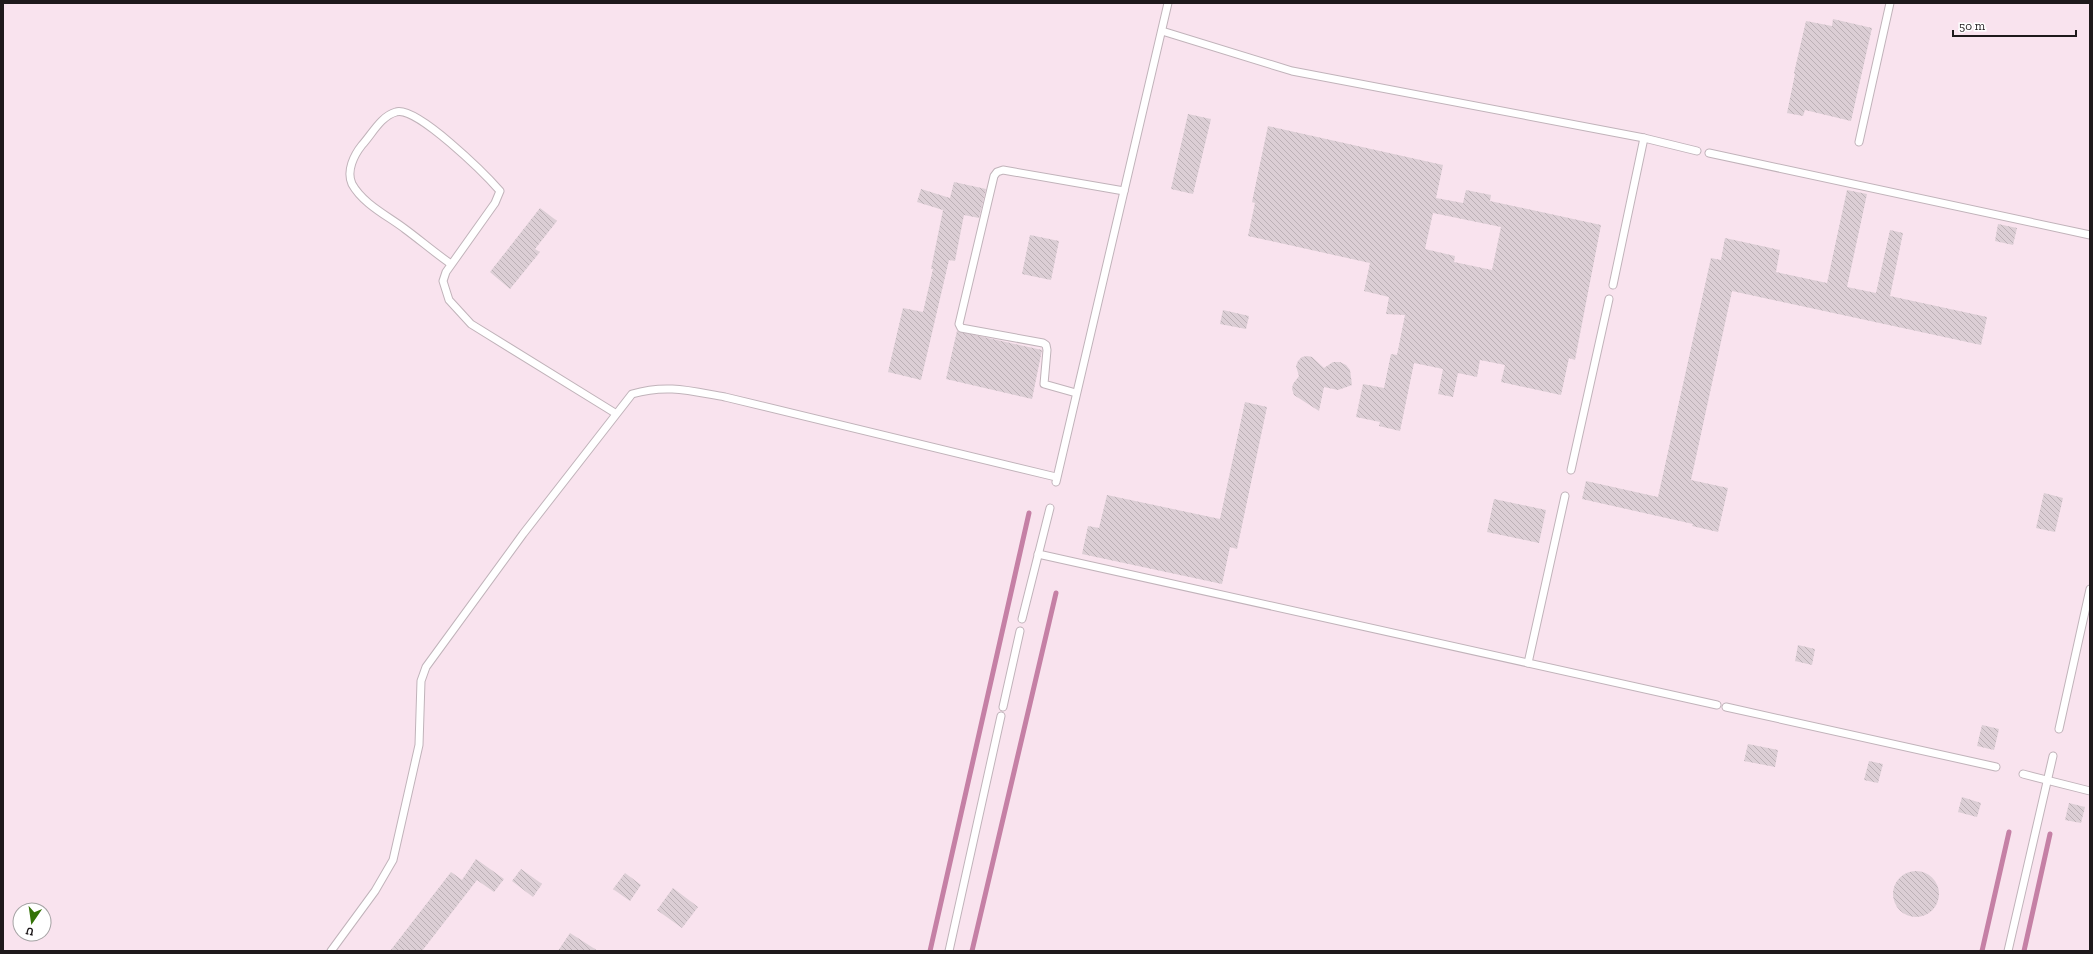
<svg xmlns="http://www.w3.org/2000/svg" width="2093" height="954" font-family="'Zilla Slab',serif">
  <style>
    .built { fill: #f9e3ee; fill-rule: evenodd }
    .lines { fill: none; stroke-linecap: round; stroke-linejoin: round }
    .stream { stroke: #c580a5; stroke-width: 5 }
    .building { fill: url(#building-back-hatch); fill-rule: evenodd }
    .lane-casing { stroke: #c1b3ba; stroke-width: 9 }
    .lane { stroke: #fff; stroke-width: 7 }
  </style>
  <defs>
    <pattern id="building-back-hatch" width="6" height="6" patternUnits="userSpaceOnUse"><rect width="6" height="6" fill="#dcced5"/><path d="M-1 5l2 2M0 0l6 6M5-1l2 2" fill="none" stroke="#bcb0b6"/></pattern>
  </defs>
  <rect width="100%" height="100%" fill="#fdf4f9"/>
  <path class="built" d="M3,3h2087v948h-2087zM20,910h24v24h-24z"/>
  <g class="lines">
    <g class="stream">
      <polyline points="930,951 1029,513"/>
      <polyline points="972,951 1056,593"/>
      <polyline points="1982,951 2009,832"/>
      <polyline points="2024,951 2050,834"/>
    </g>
  </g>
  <g class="building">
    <polygon points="1833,19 1872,28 1851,121 1805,110 1803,116 1787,113 1795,74 1794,73 1806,21 1832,26"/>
    <polygon points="1188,114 1211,119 1193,194 1171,189"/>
    <path d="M1268,126l175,39 -7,33 27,5 3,-13 25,5 -1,6 111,24 -26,135 -6,-2 -8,37 -60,-13 4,-17 -25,-5 -3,17 -19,-4 -5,24 -15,-3 5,-25 -29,-6 -14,68 -21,-5 1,-4 -24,-5 7,-33 21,4 7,-34 6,1 8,-40 -19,-1 3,-17 -25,-6 6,-28 -122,-27 7,-33 -3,-1zM1433,213l68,14 -9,43 -38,-8 1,-6 -30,-7z"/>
    <polygon points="954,182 986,189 979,218 964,215 955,261 949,260 921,380 888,372 903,308 923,312 933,269 931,269 943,210 917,202 921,189 950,198"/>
    <polygon points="1847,190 1867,194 1847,287 1876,293 1890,230 1903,233 1890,296 1987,317 1981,345 1732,291 1691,480 1728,488 1718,532 1692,526 1693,524 1582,499 1586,481 1658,497 1711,258 1721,260 1725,238 1780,250 1776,272 1827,283"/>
    <polygon points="540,208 557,221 535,249 540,252 510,289 490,272"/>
    <polygon points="1998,224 2017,228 2013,245 1995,241"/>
    <polygon points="1030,235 1059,241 1051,280 1022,274"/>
    <polygon points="1223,310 1249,316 1246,329 1220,324"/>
    <polygon points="957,331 1042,350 1032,399 946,379"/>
    <polygon points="1307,356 1312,357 1324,368 1333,362 1340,362 1346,365 1350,370 1352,385 1338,390 1324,387 1319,411 1294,395 1292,389 1293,384 1299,376 1296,366 1298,361 1302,357"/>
    <polygon points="1245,402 1267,407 1237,549 1230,547 1222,584 1082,554 1088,526 1099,528 1107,495 1220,519"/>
    <polygon points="2044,493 2063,498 2055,532 2036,528"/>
    <polygon points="1494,499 1546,510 1539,543 1487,532"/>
    <polygon points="1798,645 1815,649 1812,665 1795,661"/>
    <polygon points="1982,725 1999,729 1994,750 1977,746"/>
    <polygon points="1748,744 1778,750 1775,767 1744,761"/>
    <polygon points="1869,761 1883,764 1878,783 1864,780"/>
    <polygon points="1962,797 1981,803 1977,817 1958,812"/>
    <polygon points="2069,803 2085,807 2081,823 2065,820"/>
    <polygon points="476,859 504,879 494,892 477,880 422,951 390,951 451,872 462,880"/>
    <polygon points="521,869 542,884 533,897 512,881"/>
    <circle cx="1916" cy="894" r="23"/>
    <polygon points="625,873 641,885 630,901 613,889"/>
    <polygon points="673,888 698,907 682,928 657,910"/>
    <polygon points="570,933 598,951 558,951"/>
  </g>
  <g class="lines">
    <g class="lane-casing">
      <g id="lane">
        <polyline points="1162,31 1292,71 1644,138"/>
        <polyline points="1859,142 1890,3"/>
        <polyline points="1709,153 2090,235"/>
        <path d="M451,264c-16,-11 -31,-24 -46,-35 -17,-13 -42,-25 -53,-45 -6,-13 2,-29 10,-39 10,-11 19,-29 34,-33 20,-7 90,63 104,79l-5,12 -49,69 -3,9 6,19 22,24 144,89"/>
        <polyline points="1613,285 1644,138 1697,151"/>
        <polyline points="1076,393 1044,384 1047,350 1046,345 1043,343 961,328 959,324 994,176 997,172 1003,170 1124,191"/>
        <polyline points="1571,470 1609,299"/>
        <polyline points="1056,482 1168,3"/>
        <polyline points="1038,554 1717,705"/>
        <polyline points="1022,619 1050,508"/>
        <polyline points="1528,663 1565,496"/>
        <polyline points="1003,707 1020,631"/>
        <polyline points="1726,707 1996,767"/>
        <polyline points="2059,729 2090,589"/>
        <polyline points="2023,774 2090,791"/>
        <path d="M331,951l44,-60 18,-31 26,-115 2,-64 5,-14 97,-133 109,-140c35,-10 58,-3 93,3l331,80"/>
        <polyline points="949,951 1001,716"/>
        <polyline points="2008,951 2053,756"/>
      </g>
    </g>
    <use href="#lane" class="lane"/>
  </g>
  <rect width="2093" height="954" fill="none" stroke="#1e191b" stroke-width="8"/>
  <g transform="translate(32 922) rotate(193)"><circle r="19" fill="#ffffff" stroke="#a5a3a4"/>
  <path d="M0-3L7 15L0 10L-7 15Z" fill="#347207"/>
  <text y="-6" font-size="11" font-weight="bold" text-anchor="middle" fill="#1e191b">U</text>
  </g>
  <path d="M1953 30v6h123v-6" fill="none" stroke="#1e191b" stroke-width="2"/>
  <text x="1959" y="30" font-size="12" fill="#1e191b" stroke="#ffffff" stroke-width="3" paint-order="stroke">50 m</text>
</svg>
